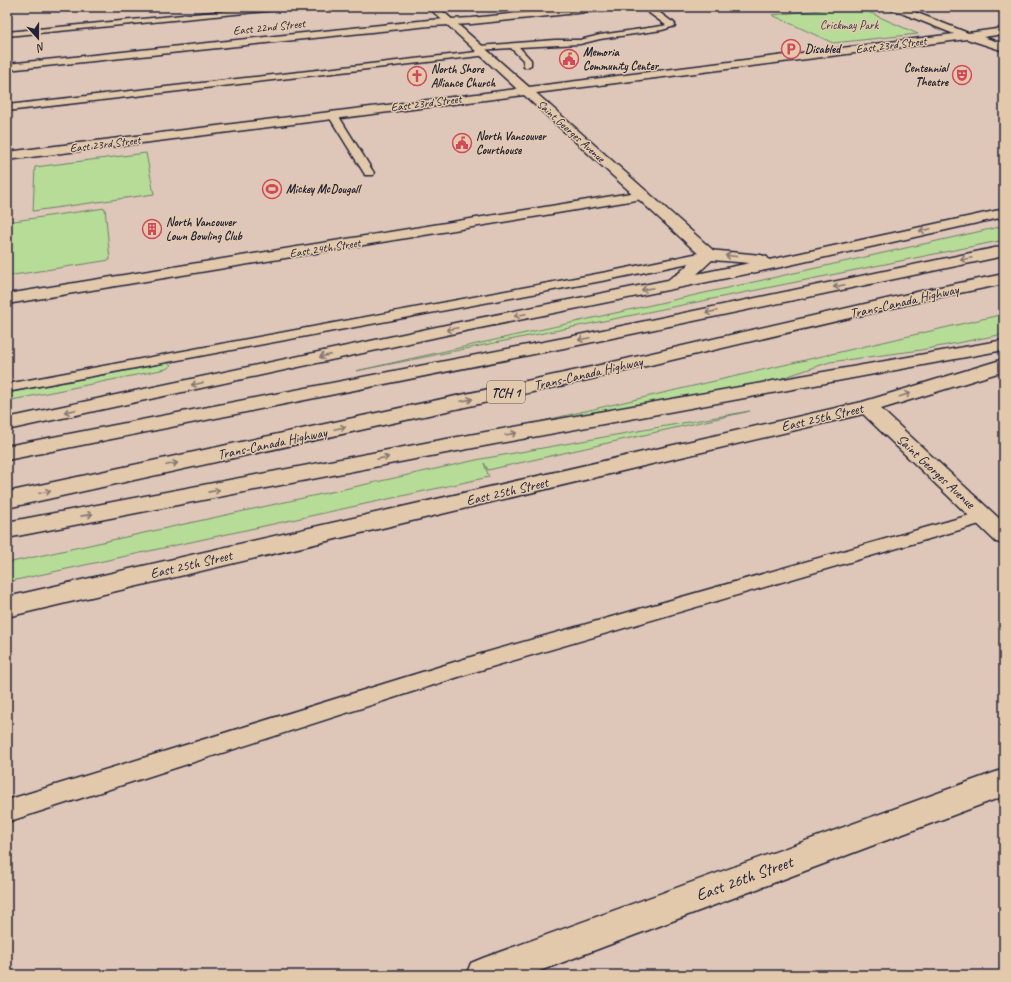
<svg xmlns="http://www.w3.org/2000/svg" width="1011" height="982" font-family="Caveat,sans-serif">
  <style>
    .green { fill: #b7dc97; stroke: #6c7f69 }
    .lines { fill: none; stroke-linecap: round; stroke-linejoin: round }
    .lane-casing { stroke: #22223b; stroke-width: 3 }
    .street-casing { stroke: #22223b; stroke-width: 3 }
    .secondary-casing { stroke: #22223b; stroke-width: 3 }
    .highway-casing { stroke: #22223b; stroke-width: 3 }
    .lane { fill: #e3c9ab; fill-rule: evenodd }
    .street { fill: #e3c9ab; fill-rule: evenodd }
    .secondary { fill: #e3c9ab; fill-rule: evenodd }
    .highway { fill: #e3c9ab; fill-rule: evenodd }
    .oneway { stroke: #827673 }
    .labels { text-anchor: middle; stroke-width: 3; stroke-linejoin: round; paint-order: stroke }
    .far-park-label { font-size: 12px; fill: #383e49; stroke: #e3c9ab }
    .far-street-label { font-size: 12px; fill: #22223b; stroke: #e3c9ab }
    .far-poi-label { font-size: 12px; font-weight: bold; fill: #22223b; stroke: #e3c9ab; text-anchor: start }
    .shield { fill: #e3c9ab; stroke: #5c545d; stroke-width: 1 }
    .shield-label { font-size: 13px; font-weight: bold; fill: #22223b }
    .street-label { font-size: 14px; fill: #22223b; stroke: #e3c9ab }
    .near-street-label { font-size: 17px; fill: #22223b; stroke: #e3c9ab }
  </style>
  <rect width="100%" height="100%" fill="#dec7b9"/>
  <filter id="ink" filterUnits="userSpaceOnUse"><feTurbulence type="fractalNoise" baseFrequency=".025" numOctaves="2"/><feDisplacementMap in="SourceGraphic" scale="8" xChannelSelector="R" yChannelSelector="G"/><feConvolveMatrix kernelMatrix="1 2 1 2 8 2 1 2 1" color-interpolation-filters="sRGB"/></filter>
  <g filter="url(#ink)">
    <g class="green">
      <polygon points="849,7 857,7 918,34 833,43 772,15"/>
      <polygon points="146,153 154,194 33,211 35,167"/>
      <polygon points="105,208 110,260 7,276 7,222"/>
      <polygon points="1004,226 1004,240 356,371"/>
      <polygon points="1004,314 1004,334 921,350 830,362 761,385 473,437"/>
      <polygon points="167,363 172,365 166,369 7,401 7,393"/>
      <polygon points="750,411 488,470 484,463 489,477 7,582 7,563 481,459"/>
    </g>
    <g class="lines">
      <g class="lane-casing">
        <g id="lane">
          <polygon points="265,7 291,7 287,9 7,36 7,32"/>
          <polygon points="538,7 546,7 554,13 553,15 547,15"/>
          <polygon points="667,22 673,22 675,26 662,30 600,39 580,44 519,47 531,60 531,65 527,67 524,67 523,60 511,48 479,50 475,48 479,46 555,40 580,40 600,35 662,26 667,25"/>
          <polygon points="485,51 488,51 488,55 7,111 7,105"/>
          <polygon points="333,112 338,115 374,173 373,175 365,175 364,173 328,115"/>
          <polygon points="709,251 713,252 715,255 713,258 607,280 7,392 7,384 607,272"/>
          <polygon points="984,511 990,513 993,517 990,521 474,672 7,822 7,800 474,656"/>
        </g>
      </g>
      <g class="street-casing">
        <g id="street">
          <polygon points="580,7 611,7 606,10 472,24 429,26 7,70 7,64 429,20 472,18"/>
          <polygon points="641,7 652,7 675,24 673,26 667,26"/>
          <polygon points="643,191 648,192 650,195 648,198 7,304 7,294"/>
          <polygon points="1004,359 1004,371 881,409 1004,523 1004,544 996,542 863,414 7,617 7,597 862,402"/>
          <polygon points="1004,769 1004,796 529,975 466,975 471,963 483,958"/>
        </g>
      </g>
      <g class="secondary-casing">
        <polygon id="secondary" points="428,7 438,7 529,87 954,34 891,9 889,7 902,7 968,33 1004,28 1004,34 983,37 1004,44 1004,51 967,39 536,93 715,252 717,255 715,258 709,260 703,258 524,95 7,160 7,152 517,89"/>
      </g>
      <g class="highway-casing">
        <g id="highway">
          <path d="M1004,209v8l-223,50 -321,65 -453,98v-12l453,-96 208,-42c4,-4 10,-5 13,-9 9,-8 16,-18 28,-21l52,5 6,2 2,3zM712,260l38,3 -53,11z"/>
          <polygon points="1004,246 1004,256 569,347 7,460 7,446 569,337"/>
          <polygon points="1004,274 1004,284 930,299 587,380 7,508 7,492 587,368 930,289"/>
          <polygon points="1004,340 1004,350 441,454 7,538 7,522 441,440"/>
        </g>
      </g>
      <use href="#lane" class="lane"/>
      <use href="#street" class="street"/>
      <use href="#secondary" class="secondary"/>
      <use href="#highway" class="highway"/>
    </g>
    <defs><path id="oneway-shaft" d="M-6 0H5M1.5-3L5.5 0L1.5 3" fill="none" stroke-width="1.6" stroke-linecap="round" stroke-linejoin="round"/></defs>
    <g class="oneway">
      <use href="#oneway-shaft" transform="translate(925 230) rotate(168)"/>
      <use href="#oneway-shaft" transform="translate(731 256) rotate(-175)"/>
      <use href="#oneway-shaft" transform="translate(966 259) rotate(168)"/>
      <use href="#oneway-shaft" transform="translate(839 286) rotate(168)"/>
      <use href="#oneway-shaft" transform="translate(647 289) rotate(168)"/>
      <use href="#oneway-shaft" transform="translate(711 312) rotate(168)"/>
      <use href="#oneway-shaft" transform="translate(520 315) rotate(168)"/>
      <use href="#oneway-shaft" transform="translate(452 329) rotate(168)"/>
      <use href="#oneway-shaft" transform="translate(584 339) rotate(168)"/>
      <use href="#oneway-shaft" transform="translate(325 356) rotate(168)"/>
      <use href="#oneway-shaft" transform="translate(197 384) rotate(168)"/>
      <use href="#oneway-shaft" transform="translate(905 395) rotate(-17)"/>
      <use href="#oneway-shaft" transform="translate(467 400) rotate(-12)"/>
      <use href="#oneway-shaft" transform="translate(70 411) rotate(168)"/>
      <use href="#oneway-shaft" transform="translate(340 428) rotate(-12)"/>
      <use href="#oneway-shaft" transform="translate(511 434) rotate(-10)"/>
      <use href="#oneway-shaft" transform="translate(383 458) rotate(-11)"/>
      <use href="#oneway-shaft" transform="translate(172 464) rotate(-12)"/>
      <use href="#oneway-shaft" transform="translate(214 491) rotate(-11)"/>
      <use href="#oneway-shaft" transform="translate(45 492) rotate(-12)"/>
      <use href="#oneway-shaft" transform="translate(87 515) rotate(-11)"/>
    </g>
  </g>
  <defs>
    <g id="parking-ring" transform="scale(1)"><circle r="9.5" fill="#e3c9ab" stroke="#d1495b" stroke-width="1.5"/><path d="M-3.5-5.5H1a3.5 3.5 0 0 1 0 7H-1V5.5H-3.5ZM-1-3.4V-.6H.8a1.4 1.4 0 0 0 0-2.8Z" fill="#d1495b"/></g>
    <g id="civic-ring" transform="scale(1)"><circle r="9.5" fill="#e3c9ab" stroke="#d1495b" stroke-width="1.5"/><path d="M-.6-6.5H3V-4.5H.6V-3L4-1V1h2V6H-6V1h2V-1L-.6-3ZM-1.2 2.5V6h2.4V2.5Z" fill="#d1495b"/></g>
    <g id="theatre-ring" transform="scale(1)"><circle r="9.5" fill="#e3c9ab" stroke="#d1495b" stroke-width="1.5"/><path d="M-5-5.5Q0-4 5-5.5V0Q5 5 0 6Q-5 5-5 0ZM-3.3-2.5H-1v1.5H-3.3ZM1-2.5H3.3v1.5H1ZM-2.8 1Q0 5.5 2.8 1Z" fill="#d1495b"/></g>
    <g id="church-ring" transform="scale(1)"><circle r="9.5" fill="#e3c9ab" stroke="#d1495b" stroke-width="1.5"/><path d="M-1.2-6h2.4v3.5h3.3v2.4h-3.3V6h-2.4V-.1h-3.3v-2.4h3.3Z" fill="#d1495b"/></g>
    <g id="stadium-ring" transform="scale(1)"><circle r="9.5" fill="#e3c9ab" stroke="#d1495b" stroke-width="1.5"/><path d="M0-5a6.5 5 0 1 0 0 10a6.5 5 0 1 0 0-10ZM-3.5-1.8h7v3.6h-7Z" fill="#d1495b"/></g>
    <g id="building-ring" transform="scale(1)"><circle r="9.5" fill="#e3c9ab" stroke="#d1495b" stroke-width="1.5"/><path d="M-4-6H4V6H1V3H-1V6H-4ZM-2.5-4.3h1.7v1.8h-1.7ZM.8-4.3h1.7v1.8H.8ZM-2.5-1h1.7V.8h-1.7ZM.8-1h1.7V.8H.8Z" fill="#d1495b"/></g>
  </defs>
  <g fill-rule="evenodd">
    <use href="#parking-ring" x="791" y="49"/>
    <use href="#civic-ring" x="569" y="59"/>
    <use href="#theatre-ring" x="962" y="75"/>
    <use href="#church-ring" x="417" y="76"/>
    <use href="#civic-ring" x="462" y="143"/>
    <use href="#stadium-ring" x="272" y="189"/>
    <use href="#building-ring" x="152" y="229"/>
  </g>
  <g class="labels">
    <g class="far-park-label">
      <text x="849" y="29">Crickmay Park</text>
    </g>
    <g class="far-street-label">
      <text transform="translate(269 27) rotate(-6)" y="4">East 22nd Street</text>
      <text transform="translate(891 45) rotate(-7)" y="4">East 23rd Street</text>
      <text transform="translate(426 103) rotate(-7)" y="4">East 23rd Street</text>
      <text transform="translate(571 131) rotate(42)" y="4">Saint Georges Avenue</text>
      <text transform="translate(105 144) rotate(-7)" y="4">East 23rd Street</text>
      <text transform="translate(325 248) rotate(-9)" y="4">East 24th Street</text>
    </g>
    <g class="far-poi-label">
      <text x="805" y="53">Disabled</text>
      <text x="583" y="56">Memoria<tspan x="583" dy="14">Community Center</tspan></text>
      <text x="948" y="72" text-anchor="end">Centennial<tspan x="948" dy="14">Theatre</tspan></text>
      <text x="431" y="73">North Shore<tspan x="431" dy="14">Alliance Church</tspan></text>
      <text x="476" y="140">North Vancouver<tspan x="476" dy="14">Courthouse</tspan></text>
      <text x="286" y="193">Mickey McDougall</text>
      <text x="166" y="226">North Vancouver<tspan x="166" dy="14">Lown Bowling Club</tspan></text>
    </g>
    <rect class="shield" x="487" y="381" width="38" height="22" rx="3"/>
    <g class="shield-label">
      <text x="506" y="397">TCH 1</text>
    </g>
    <g class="street-label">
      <text transform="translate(904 301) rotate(-13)" y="5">Trans-Canada Highway</text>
      <text transform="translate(588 373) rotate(-13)" y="5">Trans-Canada Highway</text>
      <text transform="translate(822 417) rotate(-13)" y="5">East 25th Street</text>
      <text transform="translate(272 443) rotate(-12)" y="5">Trans-Canada Highway</text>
      <text transform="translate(936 471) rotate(43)" y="5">Saint Georges Avenue</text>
      <text transform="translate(507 491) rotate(-13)" y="5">East 25th Street</text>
      <text transform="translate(191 564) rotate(-13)" y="5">East 25th Street</text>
    </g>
    <g class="near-street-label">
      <text transform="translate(744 878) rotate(-20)" y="6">East 26th Street</text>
    </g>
  </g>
  <rect width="1011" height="982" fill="none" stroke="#e3c9ab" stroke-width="24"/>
  <rect x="12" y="12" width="987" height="958" fill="none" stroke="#22223b" stroke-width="1.5" filter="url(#ink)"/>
  <g transform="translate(38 38) rotate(159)" stroke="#e3c9ab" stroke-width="3" paint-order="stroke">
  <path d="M0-3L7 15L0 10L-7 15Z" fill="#22223b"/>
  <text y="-6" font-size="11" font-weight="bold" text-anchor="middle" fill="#22223b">N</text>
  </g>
</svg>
